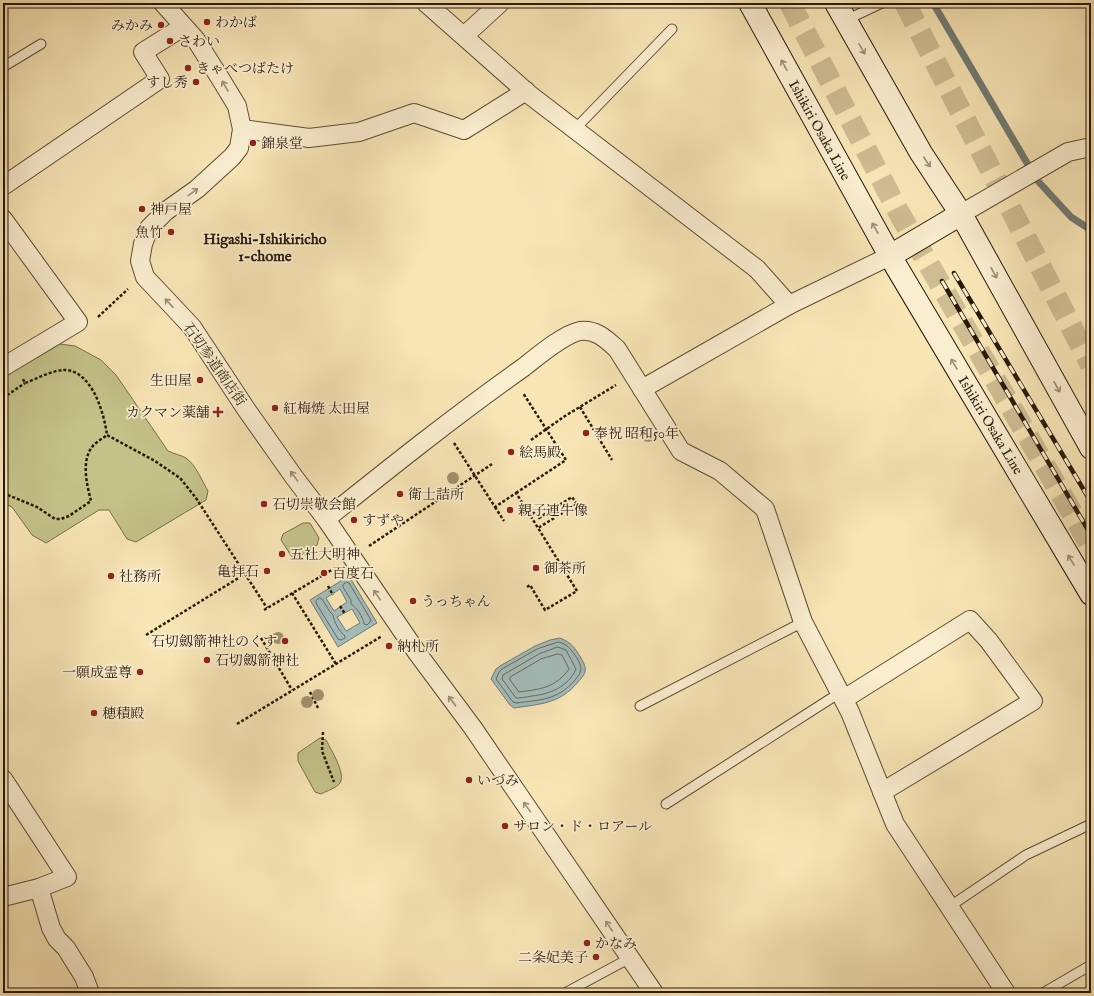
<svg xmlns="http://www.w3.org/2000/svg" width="1094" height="996" font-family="'IM FELL English','Noto Serif JP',serif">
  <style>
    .green { fill: #c4c289; stroke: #766e49 }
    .water { fill: #a3bcba; stroke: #727b73; fill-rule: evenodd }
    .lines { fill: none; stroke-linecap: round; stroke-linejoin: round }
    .shore { stroke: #666a62; stroke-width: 1 }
    .stream { stroke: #727b73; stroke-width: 7 }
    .highway-tunnel { stroke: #cebc93; stroke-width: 22; stroke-dasharray: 22 11; stroke-linecap: butt }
    .lane-casing { stroke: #5c4c34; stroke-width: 11 }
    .street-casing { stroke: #5c4c34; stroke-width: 20 }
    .secondary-casing { stroke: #281909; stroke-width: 24 }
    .path { stroke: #281909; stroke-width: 2.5; stroke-dasharray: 3 2; stroke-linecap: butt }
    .lane { stroke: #faeed0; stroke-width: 9 }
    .street { stroke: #faeed0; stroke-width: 18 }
    .secondary { stroke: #faeed0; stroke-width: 22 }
    .rail-casing { stroke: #281909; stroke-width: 4.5 }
    .rail { stroke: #faeed0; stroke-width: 3; stroke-dasharray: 9; stroke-linecap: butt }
    .tree { fill: #9f916c }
    .oneway { stroke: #9c8e76 }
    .poi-dot { fill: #8f2418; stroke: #faeed0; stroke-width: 1.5 }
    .labels { text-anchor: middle; stroke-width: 3.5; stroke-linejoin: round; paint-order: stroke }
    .poi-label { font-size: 14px; fill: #281909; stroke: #faeed0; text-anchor: start }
    .street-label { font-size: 14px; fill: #281909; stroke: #faeed0 }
    .neighbourhood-label { font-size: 15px; font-weight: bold; fill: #281909; stroke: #faeed0 }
  </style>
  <rect width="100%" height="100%" fill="#f8e5b6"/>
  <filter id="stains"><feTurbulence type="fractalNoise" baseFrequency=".005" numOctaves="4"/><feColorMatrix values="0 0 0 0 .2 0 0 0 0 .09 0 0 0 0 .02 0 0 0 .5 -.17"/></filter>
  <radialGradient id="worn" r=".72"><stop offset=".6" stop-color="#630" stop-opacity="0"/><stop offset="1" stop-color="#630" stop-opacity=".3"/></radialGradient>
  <g class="green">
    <path d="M60,344l15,2 26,14 15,15 52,76c6,3 13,4 18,7 10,7 16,23 22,33l-2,9 -70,42 -9,-3 -18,-29h-10l-53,33 -14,-8 -20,-28 -9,-4v-126z"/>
    <polygon points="303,523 310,523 319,538 317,545 297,558 292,557 281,540 283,534"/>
    <path d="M320,738l6,2c5,10 20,33 14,43 -3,5 -14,8 -19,11l-6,-2 -17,-31v-8z"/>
  </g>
  <g class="water">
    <path d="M349,576l28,47 -39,24 -28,-47zM340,589l7,13 -13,9 -8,-13zM352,609l8,14 -14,8 -9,-14z"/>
    <path d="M560,638c12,5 14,9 21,20 7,12 5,15 -3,24 -18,22 -38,22 -64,26l-4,-3 -19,-26 5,-10 4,-3 35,-20 15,-6z"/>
  </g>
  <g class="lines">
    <g class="shore">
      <path d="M347,582l2,1 22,37 -1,2 -3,3 -3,-1c-1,-7 -7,-16 -13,-20v-4l-8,-13v-2z"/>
      <path d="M320,598l2,1 8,13 3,3c1,7 6,16 12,21v2l-4,2 -3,-1 -22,-36v-2z"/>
      <path d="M559,642c10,3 12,8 18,16 6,11 5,13 -2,22 -17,20 -35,20 -59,23l-3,-1 -17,-23 3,-7 3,-3 35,-20z"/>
      <path d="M558,647l8,3 10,19c-8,18 -26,25 -44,27 -6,1 -11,2 -16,2l-14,-19 1,-4 36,-21z"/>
      <path d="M558,654l4,1 7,14c-14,19 -28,20 -50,23l-9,-12v-3l31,-18z"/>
    </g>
    <polyline class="stream" points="933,3 1037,180 1071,217 1091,230"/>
    <g class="highway-tunnel">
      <polyline points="790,3 800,23 898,211 1091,546"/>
      <polyline points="905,3 1091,365"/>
    </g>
    <g class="lane-casing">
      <g id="lane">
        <polyline points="846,20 882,3"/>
        <polyline points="3,67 41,44"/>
        <polyline points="575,129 672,29"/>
        <polyline points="640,706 803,622"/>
        <polyline points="666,804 841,692"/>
        <polyline points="949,907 1026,855 1091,824"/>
        <polyline points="565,993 630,958"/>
        <polyline points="1043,993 1091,965"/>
      </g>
    </g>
    <g class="street-casing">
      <g id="street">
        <polyline points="163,3 196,40 220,78 237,106 242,129 239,148 232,157 197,189 166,211 149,228 143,244 140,261 145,277 192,327 246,409 294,477 326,519 418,654 473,728 654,993"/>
        <polyline points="426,3 530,95 757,269 789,305"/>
        <polyline points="464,36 500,3"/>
        <polyline points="242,129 309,138 359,132 414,113 464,130 526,91"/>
        <polyline points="3,186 160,79 143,52 183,27"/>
        <polyline points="961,214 1068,152 1091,147"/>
        <polyline points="3,219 78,322 3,367"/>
        <polyline points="642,389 789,305 890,256"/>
        <path d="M326,519c65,-52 130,-104 198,-152 14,-11 40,-33 56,-36 16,-2 26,8 37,18l64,102 39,20 45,38 38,113 47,90 45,112 111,169"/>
        <polyline points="844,699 970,620 989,641 1033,701 882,792"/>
        <polyline points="3,779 67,877 39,888 3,897"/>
        <polyline points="39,888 51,928 57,939 66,948 84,977 90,993"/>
      </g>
    </g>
    <g class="secondary-casing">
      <g id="secondary">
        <polyline points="750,3 890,256 1091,594"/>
        <polyline points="836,3 921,153 961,214 1091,448"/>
        <polyline points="890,256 961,214"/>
      </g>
    </g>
    <g class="path">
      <polyline points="98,317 128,289"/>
      <path d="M23,379l2,4c11,-4 28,-13 39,-13 28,0 40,43 43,65l48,26 25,17 16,20 71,110"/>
      <polyline points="3,398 25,383"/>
      <polyline points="580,407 612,460"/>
      <polyline points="531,440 565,416 616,385"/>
      <polyline points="454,443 495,507 516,493 530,515 535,512 539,518 572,497 577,504 538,528"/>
      <path d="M3,493l34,14 18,12h6l8,-3 22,-15c-4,-16 -10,-39 1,-54 4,-5 10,-8 15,-12"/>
      <polyline points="516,493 566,460 523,393"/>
      <polyline points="495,507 504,521"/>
      <polyline points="369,546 492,464"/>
      <polyline points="328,586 333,595"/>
      <polyline points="527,587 530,585 545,610 577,591 530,515"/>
      <polyline points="292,593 336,664"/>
      <polyline points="340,606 345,614"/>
      <polyline points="264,610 335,568"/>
      <polyline points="146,635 245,574"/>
      <polyline points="261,638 292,690"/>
      <polyline points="310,692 318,708"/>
      <polyline points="237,724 382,636"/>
      <polyline points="323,732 322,751 334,782"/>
    </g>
    <use href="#lane" class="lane"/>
    <use href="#street" class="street"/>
    <use href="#secondary" class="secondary"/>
    <g class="rail-casing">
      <g id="rail">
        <polyline points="954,273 1091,502"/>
        <polyline points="942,281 1091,535"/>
      </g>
    </g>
    <use href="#rail" class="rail"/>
  </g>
  <g class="tree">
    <circle cx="648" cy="436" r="6"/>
    <circle cx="453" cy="478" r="6"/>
    <circle cx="278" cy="638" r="6"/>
    <circle cx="318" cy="695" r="6"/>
    <circle cx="307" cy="702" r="6"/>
  </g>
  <defs><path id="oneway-shaft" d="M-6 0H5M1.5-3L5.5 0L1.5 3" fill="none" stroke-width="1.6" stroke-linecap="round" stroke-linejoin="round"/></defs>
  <g class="oneway">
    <use href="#oneway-shaft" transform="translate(862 49) rotate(60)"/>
    <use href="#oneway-shaft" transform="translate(784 65) rotate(-119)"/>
    <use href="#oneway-shaft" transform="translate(225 86) rotate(-120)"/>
    <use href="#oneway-shaft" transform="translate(927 162) rotate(57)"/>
    <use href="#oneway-shaft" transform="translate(193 192) rotate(-36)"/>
    <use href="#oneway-shaft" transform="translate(875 228) rotate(-119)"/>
    <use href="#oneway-shaft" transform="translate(994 273) rotate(61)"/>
    <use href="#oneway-shaft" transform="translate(169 303) rotate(-133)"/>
    <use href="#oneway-shaft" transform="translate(954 364) rotate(-121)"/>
    <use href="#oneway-shaft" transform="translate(1057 387) rotate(61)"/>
    <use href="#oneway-shaft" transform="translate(294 476) rotate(-126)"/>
    <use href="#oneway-shaft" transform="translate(1071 560) rotate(-121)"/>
    <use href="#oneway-shaft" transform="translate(377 595) rotate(-124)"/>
    <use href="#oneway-shaft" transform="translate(452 701) rotate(-127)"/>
    <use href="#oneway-shaft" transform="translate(527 807) rotate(-125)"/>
    <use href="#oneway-shaft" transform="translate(609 926) rotate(-124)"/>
  </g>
  <g class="poi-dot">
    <circle cx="207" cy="22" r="4"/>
    <circle cx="161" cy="25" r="4"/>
    <circle cx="170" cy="41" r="4"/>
    <circle cx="188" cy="68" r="4"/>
    <circle cx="196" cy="82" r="4"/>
    <circle cx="253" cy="143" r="4"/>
    <circle cx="142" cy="209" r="4"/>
    <circle cx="171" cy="232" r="4"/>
    <circle cx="200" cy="380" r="4"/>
    <circle cx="275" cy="408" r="4"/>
    <path d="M216 406h4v4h4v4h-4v4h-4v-4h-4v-4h4z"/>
    <circle cx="586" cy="433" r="4"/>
    <circle cx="511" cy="452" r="4"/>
    <circle cx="400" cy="494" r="4"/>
    <circle cx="264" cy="504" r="4"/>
    <circle cx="510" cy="510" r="4"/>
    <circle cx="354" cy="520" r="4"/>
    <circle cx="282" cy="554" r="4"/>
    <circle cx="536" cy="568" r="4"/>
    <circle cx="267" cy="571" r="4"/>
    <circle cx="324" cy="573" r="4"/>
    <circle cx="111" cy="576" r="4"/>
    <circle cx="413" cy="601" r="4"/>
    <circle cx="285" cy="641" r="4"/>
    <circle cx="389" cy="646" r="4"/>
    <circle cx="207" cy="660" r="4"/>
    <circle cx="140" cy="672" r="4"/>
    <circle cx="94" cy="713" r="4"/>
    <circle cx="469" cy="780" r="4"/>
    <circle cx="505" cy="826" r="4"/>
    <circle cx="587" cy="943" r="4"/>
    <circle cx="596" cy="957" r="4"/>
  </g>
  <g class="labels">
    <g class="poi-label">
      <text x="215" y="27">わかば</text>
      <text x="153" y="30" text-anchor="end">みかみ</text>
      <text x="178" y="46">さわい</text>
      <text x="196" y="73">きゃべつばたけ</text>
      <text x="188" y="87" text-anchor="end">すし秀</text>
      <text x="261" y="148">錦泉堂</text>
      <text x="150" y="214">神戸屋</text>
      <text x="163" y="237" text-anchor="end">魚竹</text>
      <text x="192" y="385" text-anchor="end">生田屋</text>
      <text x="283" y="413">紅梅焼 太田屋</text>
      <text x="210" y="417" text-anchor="end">カクマン薬舗</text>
      <text x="594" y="438">奉祝 昭和50年</text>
      <text x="519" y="457">絵馬殿</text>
      <text x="408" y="499">衛士詰所</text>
      <text x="272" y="509">石切崇敬会館</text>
      <text x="518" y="515">親子連牛像</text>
      <text x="362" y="525">すずや</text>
      <text x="290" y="559">五社大明神</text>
      <text x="544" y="573">御茶所</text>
      <text x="259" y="576" text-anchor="end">亀拝石</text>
      <text x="332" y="578">百度石</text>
      <text x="119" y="581">社務所</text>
      <text x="421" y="606">うっちゃん</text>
      <text x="277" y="646" text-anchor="end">石切劔箭神社のくす</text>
      <text x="397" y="651">納札所</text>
      <text x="215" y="665">石切劔箭神社</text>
      <text x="132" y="677" text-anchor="end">一願成霊尊</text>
      <text x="102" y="718">穂積殿</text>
      <text x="477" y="785">いづみ</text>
      <text x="513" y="831">サロン・ド・ロアール</text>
      <text x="595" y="948">かなみ</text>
      <text x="588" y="962" text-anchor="end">二条妃美子</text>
    </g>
    <g class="street-label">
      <text transform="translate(820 130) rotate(61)" y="5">Ishikiri Osaka Line</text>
      <text transform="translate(215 364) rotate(55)" y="5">石切参道商店街</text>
      <text transform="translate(991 425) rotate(59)" y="5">Ishikiri Osaka Line</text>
    </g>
    <g class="neighbourhood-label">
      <text x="265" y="244">Higashi-Ishikiricho<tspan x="265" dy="17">1-chome</tspan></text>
    </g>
  </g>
  <rect width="1094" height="996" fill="none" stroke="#f8e5b6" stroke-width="16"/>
  <rect x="4" y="4" width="1086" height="988" fill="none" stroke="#281909" stroke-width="2"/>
  <rect x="8" y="8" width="1078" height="980" fill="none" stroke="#281909"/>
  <rect width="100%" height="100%" filter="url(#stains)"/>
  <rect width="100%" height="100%" fill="url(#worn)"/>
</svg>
